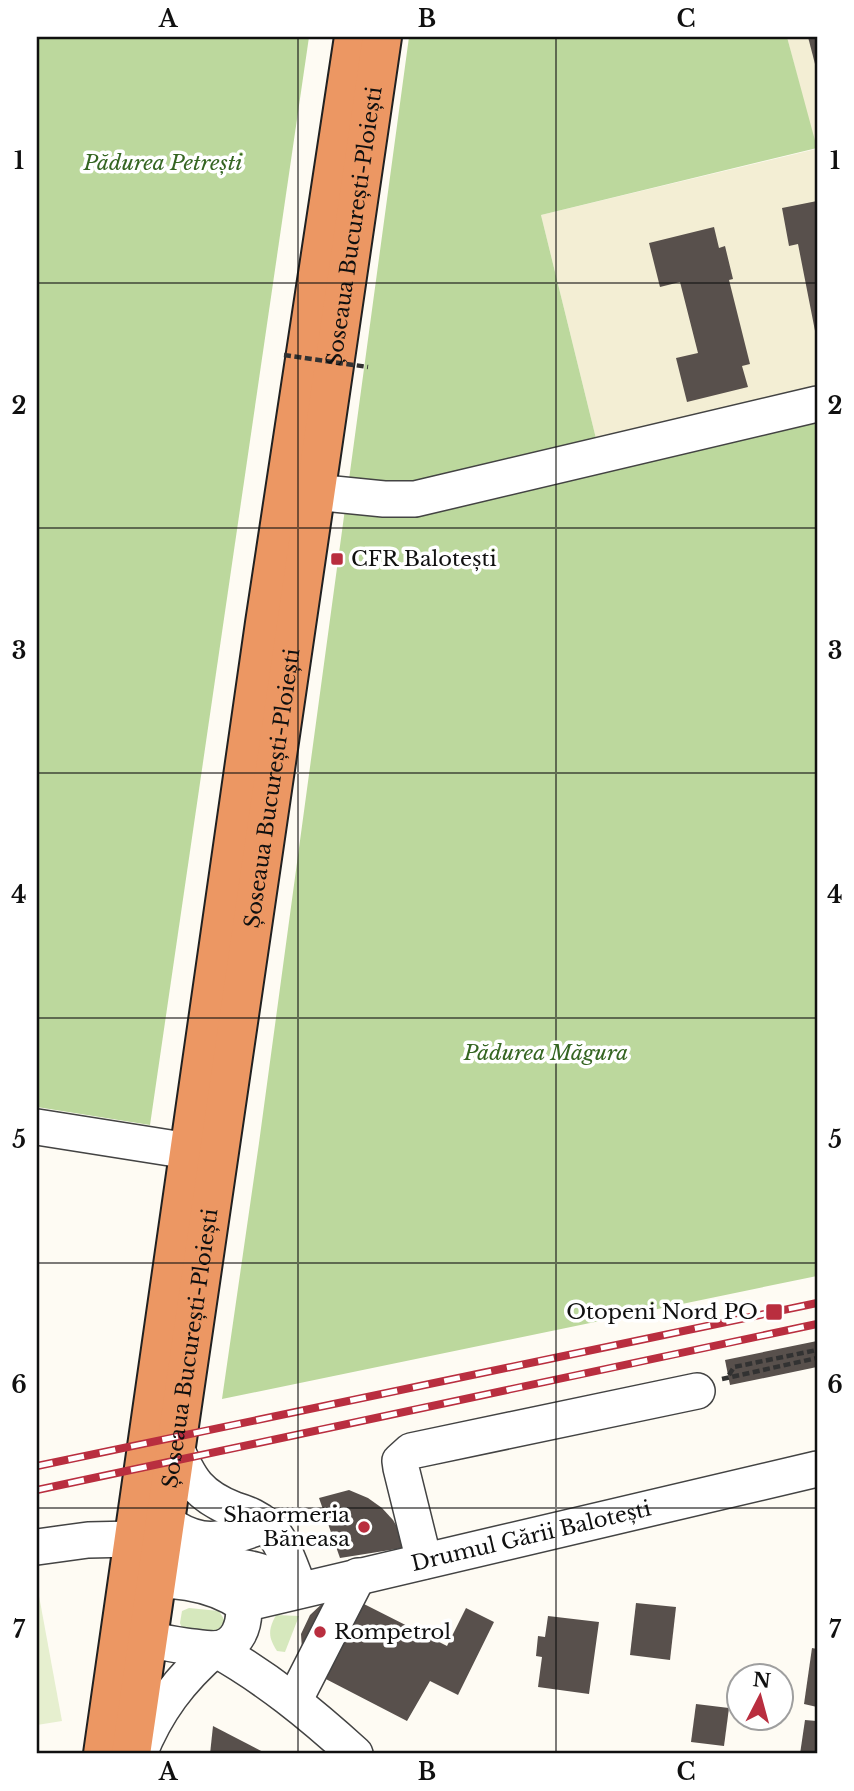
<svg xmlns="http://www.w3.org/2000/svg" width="854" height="1791" font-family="'Libre Baskerville',serif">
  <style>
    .farmland { fill: #f3eed4 }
    .green { fill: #d6e8bd }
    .forest { fill: #bcd89d }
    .pitch { fill: #e6efcf }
    .building { fill: #58504c }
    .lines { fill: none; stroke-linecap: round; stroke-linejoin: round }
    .minor-casing { stroke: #434343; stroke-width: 38 }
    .highway-casing { stroke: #212121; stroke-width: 42 }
    .path { stroke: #323232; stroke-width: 4.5; stroke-dasharray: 7 3.5; stroke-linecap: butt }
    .minor { stroke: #fff; stroke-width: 35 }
    .highway { stroke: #ec9763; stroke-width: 38 }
    .rail-casing { stroke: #b92e3f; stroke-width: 8 }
    .rail { stroke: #fff; stroke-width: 5; stroke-dasharray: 16; stroke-linecap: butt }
    .path-bridge { stroke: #323232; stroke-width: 4.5; stroke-dasharray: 7 3.5; stroke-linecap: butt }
    .grid { fill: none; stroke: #101010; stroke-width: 2; stroke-opacity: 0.55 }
    .poi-dot { fill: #b92e3f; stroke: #fff; stroke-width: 2.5 }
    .labels { text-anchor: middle; stroke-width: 7; stroke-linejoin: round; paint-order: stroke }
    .park-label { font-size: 21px; font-style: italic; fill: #356522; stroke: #fff }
    .street-label { font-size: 21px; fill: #101010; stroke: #fff }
    .poi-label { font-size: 21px; fill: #101010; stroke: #fff; text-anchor: start }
    .neatline { fill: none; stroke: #101010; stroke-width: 2.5 }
    .grid-label { font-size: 23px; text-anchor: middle; font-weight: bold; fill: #101010 }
  </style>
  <rect width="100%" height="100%" fill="#fefbf3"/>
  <polygon class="farmland" points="787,37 817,37 817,417 603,467 541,215 816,149"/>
  <g class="green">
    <polygon points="189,1608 219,1611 225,1621 221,1631 184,1633 180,1623 182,1611"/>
    <path d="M276,1615l23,1 -14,36 -8,-1c-9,-14 -9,-21 -1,-36z"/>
  </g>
  <g class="forest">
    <polygon points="37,37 309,37 150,1125 37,1107"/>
    <polygon points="409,37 787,37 817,148 541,215 603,467 817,417 817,1276 222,1399 259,1143"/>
  </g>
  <polygon class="pitch" points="37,1585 62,1721 37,1725"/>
  <g class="building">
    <polygon points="808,37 817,37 817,63 815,64"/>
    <polygon points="817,201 817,336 816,336 798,244 789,246 782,208"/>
    <polygon points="714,227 719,248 725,246 733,279 729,280 750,364 742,366 748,387 687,402 676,358 698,353 680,282 660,287 649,243"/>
    <polygon points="817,1341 817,1367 730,1385 725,1360"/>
    <polygon points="349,1490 368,1498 382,1508 393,1520 409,1547 340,1558 319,1498"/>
    <polygon points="326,1600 360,1602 447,1646 466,1608 494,1622 458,1695 430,1681 407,1721 320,1676 302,1650 301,1634 310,1615"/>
    <polygon points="636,1603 676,1607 670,1660 630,1655"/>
    <polygon points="548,1616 599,1622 589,1694 538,1687 542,1657 536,1656 538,1636 545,1637"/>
    <polygon points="812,1648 817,1649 817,1707 804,1704"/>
    <polygon points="696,1704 729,1708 724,1746 691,1742"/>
    <polygon points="805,1720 817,1721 817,1754 800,1754"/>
    <polygon points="213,1726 267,1754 210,1754"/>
  </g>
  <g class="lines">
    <g class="minor-casing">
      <g id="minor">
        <polyline points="314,492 384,499 415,499 817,404"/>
        <polyline points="37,1127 189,1151"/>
        <path d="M175,1445c14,35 24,51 60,65 13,4 23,8 33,17 16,15 23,43 32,63"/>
        <path d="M176,1529c33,20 56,7 89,-4"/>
        <path d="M163,1540c29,24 57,22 92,30 16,4 31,12 45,20"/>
        <polyline points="37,1547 88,1540 134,1539"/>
        <polyline points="424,1561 401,1468 400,1461 411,1451 697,1391"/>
        <path id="s1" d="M243,1604l574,-135"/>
        <path d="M124,1624c19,15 39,19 62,22 9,1 19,3 28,3 24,-1 32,-25 29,-45 -28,-20 -81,-32 -114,-16"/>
        <path d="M215,1649c52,29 96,65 140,105"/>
        <polyline points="294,1701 358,1576"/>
        <path d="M139,1754c17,-43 41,-75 76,-105"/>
      </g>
    </g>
    <g class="highway-casing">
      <g id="highway">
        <polyline points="103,1754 265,623 354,37"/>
        <path id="s2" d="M131,1754l251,-1717"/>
      </g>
    </g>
    <g class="path">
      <polyline points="729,1375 734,1367 817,1350"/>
      <polyline points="722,1379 817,1358"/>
    </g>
    <use href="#minor" class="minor"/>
    <use href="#highway" class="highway"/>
    <g class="rail-casing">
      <g id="rail">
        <polyline points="37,1466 817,1303"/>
        <polyline points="37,1490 817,1324"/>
      </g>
    </g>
    <use href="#rail" class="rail"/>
    <polyline class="path-bridge" points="284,355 368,367"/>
  </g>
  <path class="grid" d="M298,37v1717M556,37v1717M37,283h780M37,528h780M37,773h780M37,1018h780M37,1263h780M37,1508h780"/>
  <g class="poi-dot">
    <rect x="330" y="552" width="14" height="14" rx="3.5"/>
    <rect x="765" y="1303" width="18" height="18" rx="3.5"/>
    <circle cx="364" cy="1527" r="7"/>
    <circle cx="320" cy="1632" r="7"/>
  </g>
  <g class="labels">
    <g class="park-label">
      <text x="163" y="170">Pădurea Petrești</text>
      <text x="546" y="1060">Pădurea Măgura</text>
    </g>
    <g class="street-label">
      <text dy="7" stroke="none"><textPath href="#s2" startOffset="1544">Șoseaua București-Ploiești</textPath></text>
      <text dy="7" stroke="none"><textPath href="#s2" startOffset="976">Șoseaua București-Ploiești</textPath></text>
      <text dy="7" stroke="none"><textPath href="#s2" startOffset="410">Șoseaua București-Ploiești</textPath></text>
      <text dy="7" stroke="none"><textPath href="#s1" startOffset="296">Drumul Gării Balotești</textPath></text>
    </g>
    <g class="poi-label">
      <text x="351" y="566">CFR Balotești</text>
      <text x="758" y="1319" text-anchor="end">Otopeni Nord PO</text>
      <text x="350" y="1522" text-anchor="end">Shaormeria<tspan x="350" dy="24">Băneasa</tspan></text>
      <text x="334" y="1639">Rompetrol</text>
    </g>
  </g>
  <rect width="854" height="1791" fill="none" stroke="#ffffff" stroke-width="77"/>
  <g transform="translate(760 1697) rotate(6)"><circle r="33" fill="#ffffff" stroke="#9f9f9f" stroke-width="2"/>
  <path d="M0-5L12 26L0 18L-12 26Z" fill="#b92e3f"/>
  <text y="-10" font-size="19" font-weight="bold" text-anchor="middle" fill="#101010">N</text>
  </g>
  <rect x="38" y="38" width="778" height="1714" class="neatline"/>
  <g class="grid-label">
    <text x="168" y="27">A</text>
    <text x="427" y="27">B</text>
    <text x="686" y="27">C</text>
    <text x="19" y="169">1</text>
    <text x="835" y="169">1</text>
    <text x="19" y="414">2</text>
    <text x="835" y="414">2</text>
    <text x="19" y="659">3</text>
    <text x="835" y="659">3</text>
    <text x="19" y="903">4</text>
    <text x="835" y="903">4</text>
    <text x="19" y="1148">5</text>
    <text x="835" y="1148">5</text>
    <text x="19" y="1393">6</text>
    <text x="835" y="1393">6</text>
    <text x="19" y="1638">7</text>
    <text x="835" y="1638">7</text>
    <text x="168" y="1780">A</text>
    <text x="427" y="1780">B</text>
    <text x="686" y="1780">C</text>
  </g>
</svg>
